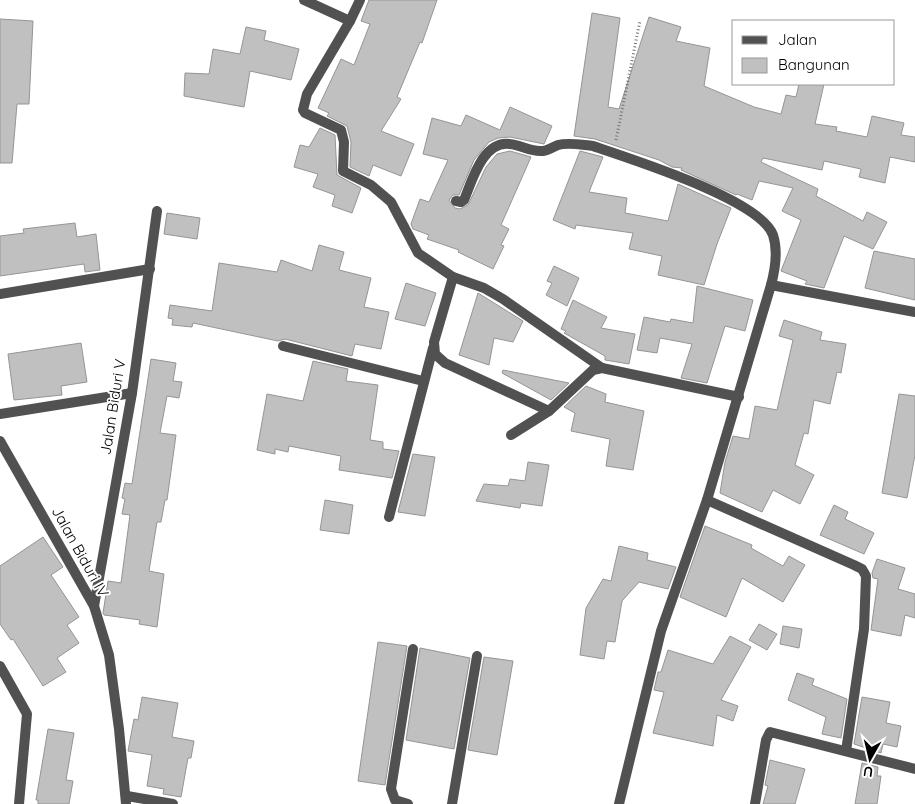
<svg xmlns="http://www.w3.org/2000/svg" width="915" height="804" font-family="Quicksand,sans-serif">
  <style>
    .building { fill: #c0c0c0; stroke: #959595 }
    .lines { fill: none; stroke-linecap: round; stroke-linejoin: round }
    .path { stroke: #737373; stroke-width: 3; stroke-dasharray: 1 2.5; stroke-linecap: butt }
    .street { stroke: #515151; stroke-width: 10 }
    .labels { text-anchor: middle; stroke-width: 4; stroke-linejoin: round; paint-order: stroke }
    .street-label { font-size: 15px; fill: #000; stroke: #fff }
  </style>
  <rect width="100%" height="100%" fill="#fff"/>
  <g class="building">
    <polygon points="369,0 437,0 422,43 420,42 397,97 401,99 381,131 414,144 401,176 373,165 369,176 350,167 351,142 347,126 327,116 329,113 318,108 341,59 354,65 370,24 361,21"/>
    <polygon points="592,13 620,18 608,107 619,109 649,17 681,27 676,41 710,48 704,86 754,107 781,114 786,95 796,97 799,84 824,84 815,124 837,127 836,131 867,137 872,116 904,123 901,135 915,137 915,162 890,157 885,183 859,177 861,169 824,161 822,170 763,158 761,162 818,189 816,196 863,221 867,212 887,222 873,249 844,236 824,288 805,284 807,281 781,271 801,220 782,211 793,188 759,181 752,200 737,194 736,195 681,170 682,168 672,167 659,160 595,139 574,136"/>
    <polygon points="0,19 33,21 29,104 17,104 12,163 0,163"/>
    <polygon points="246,27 266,31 264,40 299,49 291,80 250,71 244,107 184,96 185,73 209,74 213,49 240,54"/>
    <polygon points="510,107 552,126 544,144 510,137 498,138 489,142 474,160 459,195 453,195 449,200 455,208 460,209 468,205 486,167 497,154 510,151 531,157 501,225 509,229 501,245 504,246 493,269 458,252 459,250 427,239 429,235 413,229 411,224 420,199 429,202 448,160 423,154 432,118 461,126 466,115 500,130"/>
    <polygon points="320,128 335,135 337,175 361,188 352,213 332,206 335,195 313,187 318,174 294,167 300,145 309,147"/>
    <polygon points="580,151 603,157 589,192 627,198 625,213 668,221 678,184 731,208 717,244 704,285 658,275 662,256 629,249 633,233 576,225 575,229 553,220"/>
    <polygon points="167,213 200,218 197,239 164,234"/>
    <polygon points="75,223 77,237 96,234 100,270 85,272 84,264 0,276 0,236 24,233 23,229"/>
    <polygon points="319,245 344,252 339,270 371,278 364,307 389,312 381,349 355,344 352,356 285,339 278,341 193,323 192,327 172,325 173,319 168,318 170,305 212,311 219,263 277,272 281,260 312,271"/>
    <polygon points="874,251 915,259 915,300 865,288"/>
    <polygon points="554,266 579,278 567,306 546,295 552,283 547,281"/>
    <polygon points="406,283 436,293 425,326 395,319"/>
    <polygon points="697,286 753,300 745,331 725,326 707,383 681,378 692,344 660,338 657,353 637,350 644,317 670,322 671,319 693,323"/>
    <polygon points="478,293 523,321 513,342 494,338 489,365 459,355"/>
    <polygon points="573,300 607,317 601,328 635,334 629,364 605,360 605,356 564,333 566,331 561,329"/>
    <polygon points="784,320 822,332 820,340 846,344 841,373 837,372 830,404 814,400 808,434 804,433 795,465 814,475 800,504 773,490 762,512 720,493 725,462 733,436 749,439 755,406 777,410 793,340 779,336"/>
    <polygon points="81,343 87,382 61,386 62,395 14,400 8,354"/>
    <polygon points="151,359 176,363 173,381 182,382 179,398 167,396 160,433 176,435 167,500 165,500 161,522 157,522 149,571 164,574 157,627 139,624 140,620 104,615 103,613 108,581 121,583 130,515 122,514 125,499 122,498 125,483 132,484"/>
    <polygon points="313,361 348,369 346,381 378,385 370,440 383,442 383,449 399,451 392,478 339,470 341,456 289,446 288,452 275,449 275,454 257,450 267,394 303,401"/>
    <polygon points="503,370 569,383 551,400 502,373"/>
    <polygon points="586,386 606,394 605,402 644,411 633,470 606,466 610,439 571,431 575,413 564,407"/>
    <polygon points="899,394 915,396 915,455 907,498 882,493"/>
    <polygon points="413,454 435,457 425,516 398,512"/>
    <polygon points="528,462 549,465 542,506 521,503 520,508 476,501 484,484 508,486 510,479 525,481"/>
    <polygon points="325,500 353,505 349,534 320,530"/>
    <polygon points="834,505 848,512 845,519 874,533 864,554 820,535"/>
    <polygon points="705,526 752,545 751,548 783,566 789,556 805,565 783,602 742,578 726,617 680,597"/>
    <polygon points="43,537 63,567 51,575 79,617 67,625 79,643 57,658 66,672 43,686 13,639 11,640 0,624 0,566"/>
    <polygon points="619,546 648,553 647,560 676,567 668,589 639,582 622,601 615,642 607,641 604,659 580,655 586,608 603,579 611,581"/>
    <polygon points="877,559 905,568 898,589 915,594 915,618 905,615 901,636 871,630 878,579 873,578 872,573"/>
    <polygon points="759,624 777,634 767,650 749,640"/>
    <polygon points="783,626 802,629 799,648 780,644"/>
    <polygon points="730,636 751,647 721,700 738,706 733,721 717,715 713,746 653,733 664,692 654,690 658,672 661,672 668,650 713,664"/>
    <polygon points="378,642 407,646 385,785 358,781"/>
    <polygon points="420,648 470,658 454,749 406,740"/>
    <polygon points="484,657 513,661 497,755 468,750"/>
    <polygon points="797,673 814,679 812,685 847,699 841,738 822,734 826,717 788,700"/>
    <polygon points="142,697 178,703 172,737 194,741 191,758 188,758 181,797 163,794 164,789 147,786 152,755 128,751 134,719 138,720"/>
    <polygon points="862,697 890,702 886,723 901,726 897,747 883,744 881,753 854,744"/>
    <polygon points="48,729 74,733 66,780 73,781 69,804 38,804 38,800 36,800"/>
    <polygon points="770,760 805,769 795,804 763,804 768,786 765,785"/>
    <polygon points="862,763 878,767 877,776 881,776 877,804 855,804"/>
  </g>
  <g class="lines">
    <polyline class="path" points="616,140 640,21"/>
    <g class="street">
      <polyline points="304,0 350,21"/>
      <polyline points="360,0 350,21 307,94 303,110 305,113 341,130 344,142 343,171 371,185 391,202 418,253 453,277 484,288 503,299 602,368"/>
      <path d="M456,201l5,1 3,-2c8,-19 19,-60 46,-56 10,1 20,7 30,7 6,1 12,-4 18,-6 11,-3 24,0 35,1 37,13 167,53 180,89 5,15 2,35 -2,50l-64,215 -46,131 -42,173"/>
      <polyline points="453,277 434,342 435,354 445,363 549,411"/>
      <polyline points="771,285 915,312"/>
      <polyline points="0,294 150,269"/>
      <polyline points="283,346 423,381"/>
      <polyline points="0,414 132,393"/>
      <polyline points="511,435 549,411 593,370 602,368 739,397"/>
      <polyline points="0,441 94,606 109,655 119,729 126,804"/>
      <polyline points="707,500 854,565 862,569 866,576 864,629 846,751"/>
      <polyline points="389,517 433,348"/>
      <polyline points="94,606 132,393 157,211"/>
      <polyline points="0,666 27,714 19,804"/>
      <polyline points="127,796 173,804"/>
      <polyline points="408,804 395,800 391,789 413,649"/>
      <polyline points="452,804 477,656"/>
      <polyline points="755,804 766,740 770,732 915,769"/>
    </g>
  </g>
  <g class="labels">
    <g class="street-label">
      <text transform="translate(113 407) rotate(-81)" y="5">Jalan Biduri V</text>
      <text transform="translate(80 552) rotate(61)" y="5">Jalan Biduri IV</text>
    </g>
  </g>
  <rect x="732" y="20" width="162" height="65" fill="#ffffff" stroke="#999999"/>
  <rect x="742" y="36" width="25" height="8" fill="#515151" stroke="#999999"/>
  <text x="778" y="45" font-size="15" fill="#000000">Jalan</text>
  <rect x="742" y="58" width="25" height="15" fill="#c0c0c0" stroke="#999999"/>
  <text x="778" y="70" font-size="15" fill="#000000">Bangunan</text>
  <g transform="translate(870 759) rotate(188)" stroke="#ffffff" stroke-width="4" paint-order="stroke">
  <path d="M0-4L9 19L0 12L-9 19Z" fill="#000000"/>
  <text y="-8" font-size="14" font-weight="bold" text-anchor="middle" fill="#000000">U</text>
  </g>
</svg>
